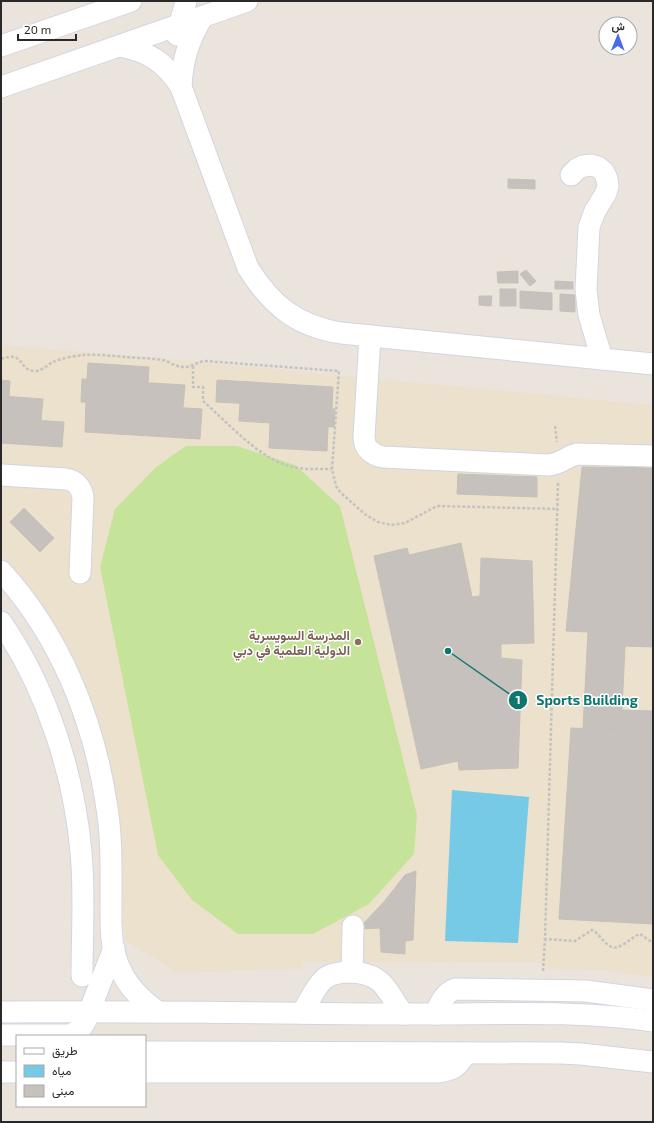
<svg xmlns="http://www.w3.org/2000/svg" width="654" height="1123" font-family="'Exo 2',Vazirmatn,sans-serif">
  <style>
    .education { fill: #ebe1cd }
    .pitch { fill: #c6e499 }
    .water { fill: #77cae5 }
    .building { fill: #c6c1bc; stroke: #c6c0b6 }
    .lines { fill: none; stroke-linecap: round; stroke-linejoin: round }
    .minor-casing { stroke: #d2d5e1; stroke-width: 23 }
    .path { stroke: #c3c3c3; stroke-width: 2.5; stroke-dasharray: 3 2; stroke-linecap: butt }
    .minor { stroke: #fff; stroke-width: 21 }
    .education-dot { fill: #8d6e63; stroke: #fff; stroke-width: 1.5 }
    .labels { text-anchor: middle; stroke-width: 3; stroke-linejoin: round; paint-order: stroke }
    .education-label { font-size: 13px; font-weight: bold; fill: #785e54; stroke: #fff; text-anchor: end }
    .leader { fill: none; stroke: #0f766e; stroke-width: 1.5 }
    .callout-dot { fill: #0f766e; stroke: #fff; stroke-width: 1.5 }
    .mark-label { font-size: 12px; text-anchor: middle; font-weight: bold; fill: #fff }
    .callout-label { font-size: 14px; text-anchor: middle; font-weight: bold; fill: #0f766e; stroke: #fff; stroke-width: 3; stroke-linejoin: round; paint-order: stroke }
  </style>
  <rect width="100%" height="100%" fill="#ebe4dc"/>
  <polygon class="education" points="1,345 180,360 653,405 653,977 607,971 546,969 545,963 302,962 304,969 178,973 125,940 119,831 47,615 1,551"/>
  <polygon class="pitch" points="186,446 237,446 295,465 340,506 417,815 414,854 369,904 313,934 238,934 192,900 158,855 100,567 115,509 156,467"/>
  <polygon class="water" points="452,790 529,797 518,943 445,941"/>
  <g class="building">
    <polygon points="508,179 535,180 535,189 508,188"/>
    <polygon points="526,270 536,281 530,286 520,274"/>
    <polygon points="518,271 518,283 498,283 497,272"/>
    <polygon points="555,281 573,282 573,289 555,289"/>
    <rect x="500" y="289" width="16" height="17"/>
    <polygon points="520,291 552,293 552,310 520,308"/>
    <polygon points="560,294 575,295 575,312 560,311"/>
    <polygon points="479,296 492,296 491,306 479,305"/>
    <polygon points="88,363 149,367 148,383 87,380"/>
    <polygon points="82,379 185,385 183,407 81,402"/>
    <polygon points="1,380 10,381 9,396 1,396"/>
    <polygon points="217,380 333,387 332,408 216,402"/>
    <polygon points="1,396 43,399 41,421 1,418"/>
    <polygon points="86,402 202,409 200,439 85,432"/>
    <polygon points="240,403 335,409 334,427 239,421"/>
    <polygon points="1,418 64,422 62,447 1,443"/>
    <polygon points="270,423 328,426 327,451 269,448"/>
    <polygon points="582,467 653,468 653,635 566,631"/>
    <polygon points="458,474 537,477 537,497 457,494"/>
    <polygon points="24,508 54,538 40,552 10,522"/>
    <polygon points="461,543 472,597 480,596 481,558 532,561 534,643 501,644 501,658 522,660 518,768 459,770 458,761 421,769 374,556 407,548 409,555"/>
    <polygon points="588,632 653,635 653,647 625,646 622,710 653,711 653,731 583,728"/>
    <polygon points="571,728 653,731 653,924 559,919"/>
    <polygon points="416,871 413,940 405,941 405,954 381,952 380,928 358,929 383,903 405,875"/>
  </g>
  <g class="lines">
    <g class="minor-casing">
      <g id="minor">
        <polyline points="177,35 186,1"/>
        <polyline points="1,46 131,1"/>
        <path d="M119,46c29,5 46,16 62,41l67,181c24,38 49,58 93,65l312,31"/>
        <polyline points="1,87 247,1"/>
        <path d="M181,87c1,-26 7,-47 21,-69"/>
        <polyline points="571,175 577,169 583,166 591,165 598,167 604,172 607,179 608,186 606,193 595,211 589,227 586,290 589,315 602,359"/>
        <path d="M370,336l-6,101c0,12 8,18 19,20l165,8c15,-1 16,-8 29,-11l76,2"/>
        <path d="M1,475l65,4c11,2 15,8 17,18l-3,76"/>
        <path d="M1,571c58,63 92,147 105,231 6,33 5,66 5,99 0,21 -1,44 7,63 8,21 22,35 40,48"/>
        <path d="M1,622c45,65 73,151 80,230 4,41 1,83 1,124"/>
        <polyline points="352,972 353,926"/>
        <path d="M1,1012c133,-1 267,1 400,2 84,1 169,-5 252,7"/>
        <path d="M302,1013c7,-11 13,-26 22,-34 7,-6 15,-6 23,-7 36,0 38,16 56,42"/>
        <path d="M435,1014c5,-10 9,-21 20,-25l131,2 67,9"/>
        <polyline points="1,1035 70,1035 80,1030 86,1020 114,948"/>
        <polyline points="145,1052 560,1053 581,1054 653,1062"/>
        <polyline points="1,1072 17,1072"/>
        <path d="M145,1072h292c17,-2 20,-5 29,-19"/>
      </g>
    </g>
    <g class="path">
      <path d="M1,359c24,-9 17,12 34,12 7,0 12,-6 18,-9 9,-4 21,-6 30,-7 14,-1 29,1 43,2 12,1 25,1 37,3 7,2 13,7 20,7 9,1 14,-6 23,-6l133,10 -7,98 4,17 5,7 25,22 12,7 13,3 14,-2 32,-17 121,3"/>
      <path d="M193,366v21h10v14c24,21 56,57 86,65 14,4 29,3 43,3"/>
      <polyline points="555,426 557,442"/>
      <path d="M558,483l-13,456 30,2 17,-11c8,3 15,21 26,17 8,-3 14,-10 22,-13l13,9"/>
      <polyline points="543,971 545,939"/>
    </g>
    <use href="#minor" class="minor"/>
  </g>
  <circle class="education-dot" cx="358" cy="642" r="4"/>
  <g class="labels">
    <g class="education-label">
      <text x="350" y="640">المدرسة السويسرية<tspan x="350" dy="15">الدولية العلمية في دبي</tspan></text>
    </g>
  </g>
  <path class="leader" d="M448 651L518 700"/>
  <g class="callout-dot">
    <circle cx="448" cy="651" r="4"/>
    <circle cx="518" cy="700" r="10"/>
  </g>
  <g class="mark-label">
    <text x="518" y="704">1</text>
  </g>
  <g class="callout-label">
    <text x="587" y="705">Sports Building</text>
  </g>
  <rect width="654" height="1123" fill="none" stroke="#292929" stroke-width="4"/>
  <rect x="16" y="1035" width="130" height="72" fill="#ffffff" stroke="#a9a9a9"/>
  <rect x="24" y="1048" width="20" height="6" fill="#ffffff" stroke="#a9a9a9"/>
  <text x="52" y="1055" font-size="12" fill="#292929">طريق</text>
  <rect x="24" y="1065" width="20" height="12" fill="#77cae5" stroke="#a9a9a9"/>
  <text x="52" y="1075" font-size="12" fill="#292929">مياه</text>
  <rect x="24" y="1085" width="20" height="12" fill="#c6c1bc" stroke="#a9a9a9"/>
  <text x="52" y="1095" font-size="12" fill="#292929">مبنى</text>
  <g transform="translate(618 36) rotate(1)"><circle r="19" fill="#ffffff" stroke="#a9a9a9"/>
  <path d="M0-3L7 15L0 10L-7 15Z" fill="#486aeb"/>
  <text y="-6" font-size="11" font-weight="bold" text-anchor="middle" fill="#292929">ش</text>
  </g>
  <path d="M18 34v6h58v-6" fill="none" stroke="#292929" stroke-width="2"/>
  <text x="24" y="34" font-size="12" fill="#292929" stroke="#ffffff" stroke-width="3" paint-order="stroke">20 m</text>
</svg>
